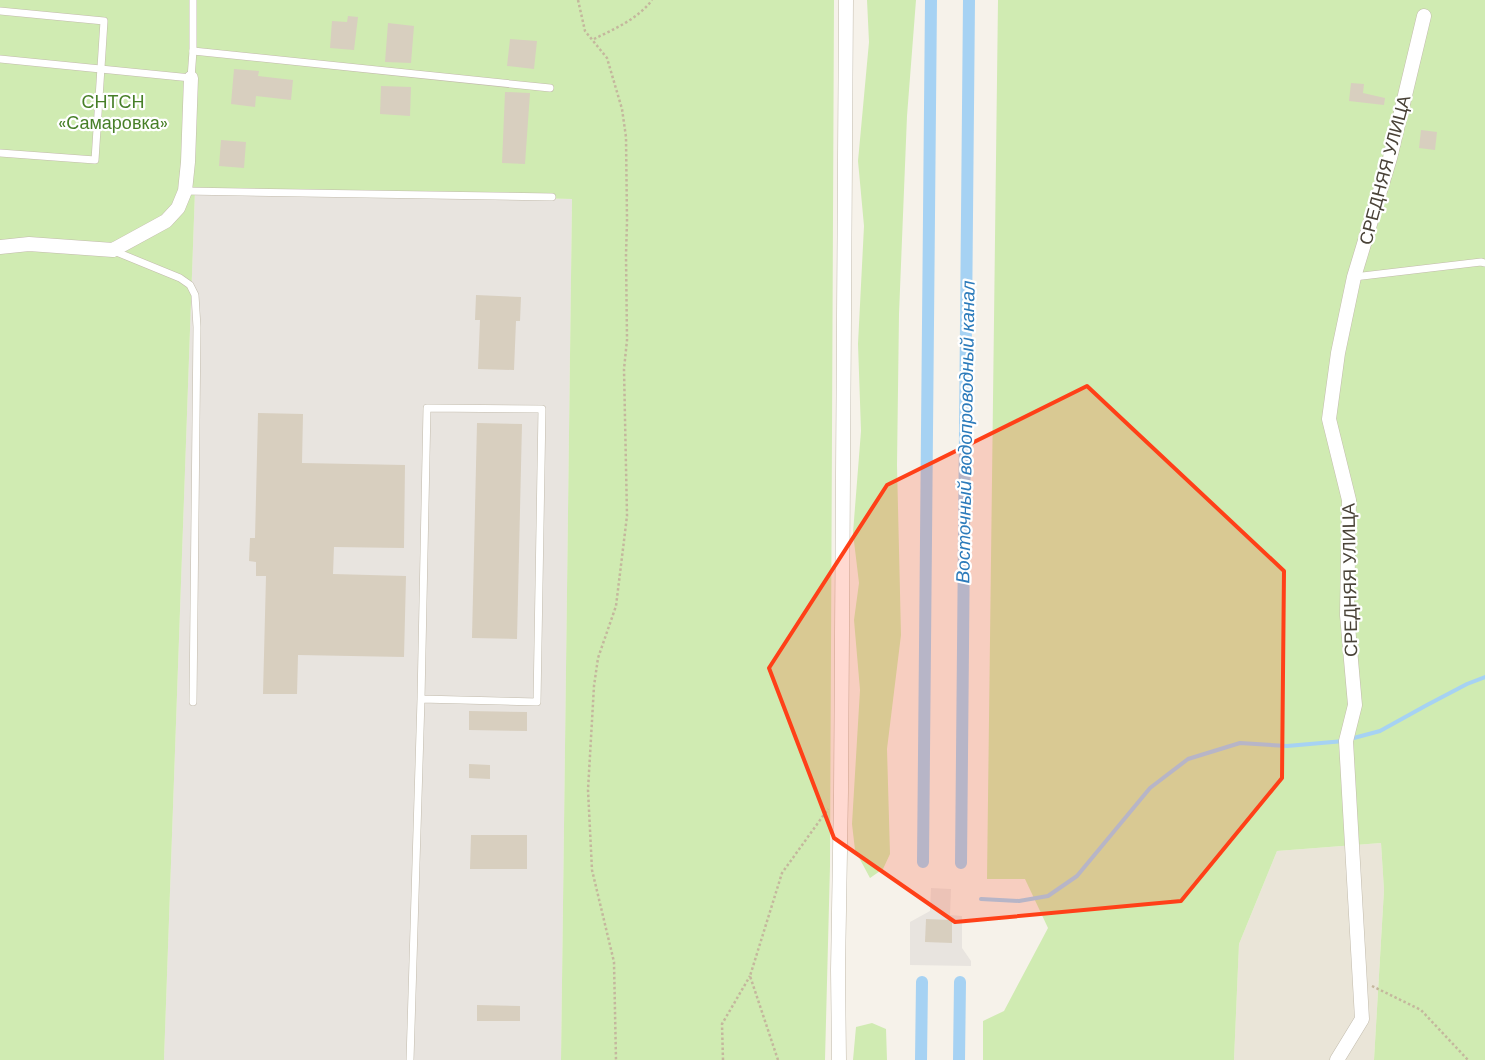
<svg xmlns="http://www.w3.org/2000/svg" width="1485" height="1060" font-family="'DM Sans',sans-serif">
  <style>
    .residential { fill: #eae5d8 }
    .industrial { fill: #e8e4df }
    .green { fill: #d0ebb2 }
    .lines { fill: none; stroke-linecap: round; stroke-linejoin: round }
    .stream { stroke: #a6d2f3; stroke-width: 4 }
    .canal { stroke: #a6d2f3; stroke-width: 12 }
    .building { fill: #d8cfbf }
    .service-casing { stroke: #c2bbac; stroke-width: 8 }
    .minor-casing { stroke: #c2bbac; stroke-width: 15 }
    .path { stroke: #c4b79d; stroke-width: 2.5; stroke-dasharray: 2.5 2.5; stroke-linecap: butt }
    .service { stroke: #fff; stroke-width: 7 }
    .minor { stroke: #fff; stroke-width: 14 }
    .marked { fill: #ff4018; fill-opacity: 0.2; stroke: #ff4018; stroke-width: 4; stroke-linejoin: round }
    .labels { text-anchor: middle; stroke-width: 4.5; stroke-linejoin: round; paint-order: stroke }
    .park-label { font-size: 18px; fill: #477f28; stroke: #fff }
    .street-label { font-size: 18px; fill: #4a4338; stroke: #fff }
    .water-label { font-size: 19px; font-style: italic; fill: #2c7bbb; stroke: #fff }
  </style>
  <rect width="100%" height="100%" fill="#f6f2ea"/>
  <polygon class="residential" points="1381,843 1384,890 1374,1060 1234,1060 1239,944 1277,851"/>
  <g class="industrial">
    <polygon points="195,190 572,199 561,1060 164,1060"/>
    <polygon points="931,888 951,889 950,915 962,916 962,948 971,961 971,966 910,965 910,922 930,911"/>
  </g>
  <g class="green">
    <polygon points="0,0 834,0 830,866 825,1060 561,1060 572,199 195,190 164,1060 0,1060"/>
    <polygon points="867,0 916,0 907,116 899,314 897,465 901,635 887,749 890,854 883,869 870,878 855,850 852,824 860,690 854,620 859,583 853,533 861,431 858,344 864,226 858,161 869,42"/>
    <polygon points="998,0 1485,0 1485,1060 1374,1060 1384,890 1381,843 1277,851 1239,944 1234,1060 983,1060 983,1021 1004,1011 1048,928 1025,879 987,879"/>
    <polygon points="872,1023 886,1029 887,1060 853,1060 856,1027"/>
  </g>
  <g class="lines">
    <g class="stream">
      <polyline points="1350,739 1380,731 1427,705 1467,684 1485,677"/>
      <polyline points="981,899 1019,901 1048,896 1077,876 1150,788 1188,759 1240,743 1287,746 1344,741"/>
    </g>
    <g class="canal">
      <polyline points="923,862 931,0"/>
      <polyline points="961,863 969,0"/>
      <polyline points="921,1060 922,982"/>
      <polyline points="959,1060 960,982"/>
    </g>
  </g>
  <g class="building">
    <polygon points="348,16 358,17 354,50 330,48 332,21 347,22"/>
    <polygon points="388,23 414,26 411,63 385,62"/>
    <polygon points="510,39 537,41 534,69 507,66"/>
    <polygon points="234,69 259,71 258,76 293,80 291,100 256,96 255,107 231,104"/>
    <polygon points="1351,83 1364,84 1363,93 1385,98 1384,105 1349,101"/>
    <polygon points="381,86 411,87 410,116 380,114"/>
    <polygon points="505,92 530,93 525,164 502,163"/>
    <polygon points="1421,130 1437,132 1435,150 1419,148"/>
    <polygon points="221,140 246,142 244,168 219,166"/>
    <polygon points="476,295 521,297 520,321 516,321 514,370 478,369 480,320 475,320"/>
    <polygon points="258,413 303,414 302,463 405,465 404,548 334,547 333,574 406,576 404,657 298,655 297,694 263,694 266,576 256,576 256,562 249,561 250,538 255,538"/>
    <polygon points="477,423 522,424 517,639 472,638"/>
    <polygon points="469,711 527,712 527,731 469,730"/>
    <polygon points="469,764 490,765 490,779 469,778"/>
    <polygon points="471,835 527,835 527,869 470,869"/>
    <polygon points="926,919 952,920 952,943 925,942"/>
    <polygon points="477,1005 520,1006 520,1021 477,1021"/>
  </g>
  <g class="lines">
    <g class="service-casing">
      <g id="service">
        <polyline points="0,11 104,21 95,160 0,153"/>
        <polyline points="193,51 550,88"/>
        <polyline points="0,59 191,78 193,51 193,0"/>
        <polyline points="185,191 552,197"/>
        <polyline points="114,251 180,278 190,285 195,295 197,327 193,702"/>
        <polyline points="1354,277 1481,262 1485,263"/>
        <polyline points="410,1060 421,699 427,408 542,409 537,702 421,699"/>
      </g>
    </g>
    <g class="minor-casing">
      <g id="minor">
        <polyline points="0,247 29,244 113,250 166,221 178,208 185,191 188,162 191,78"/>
        <polyline points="839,1060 838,970 841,792 846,0"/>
        <polyline points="1337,1060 1362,1019 1346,741 1355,705 1347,615 1349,500 1329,419 1338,353 1354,277 1390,158 1424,16"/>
      </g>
    </g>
    <g class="path">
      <polyline points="578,0 585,31 607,58 622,109 626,137 627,221 626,255 627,340 624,369 627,516 616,606 598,658 594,686 588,790 592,870 614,962 616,1060"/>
      <path d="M594,39c20,-10 44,-20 58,-39"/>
      <polyline points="1372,986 1421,1010 1468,1060"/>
      <polyline points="723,1060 722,1024 750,976"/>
      <polyline points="778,1060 750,976 782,873 828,809"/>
    </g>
    <use href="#service" class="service"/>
    <use href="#minor" class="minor"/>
  </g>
  <path class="marked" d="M1087,386l197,185 -2,207 -101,123 -226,21 -121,-84 -65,-170 118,-183z"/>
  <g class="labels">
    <g class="park-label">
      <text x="113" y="108">СНТСН<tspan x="113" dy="21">«Самаровка»</tspan></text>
    </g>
    <g class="street-label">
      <text transform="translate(1385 170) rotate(-75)" y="6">СРЕДНЯЯ УЛИЦА</text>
      <text transform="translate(1350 580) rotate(-91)" y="6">СРЕДНЯЯ УЛИЦА</text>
    </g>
    <g class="water-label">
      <text transform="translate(965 432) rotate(-89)" y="7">Восточный водопроводный канал</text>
    </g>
  </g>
</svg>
